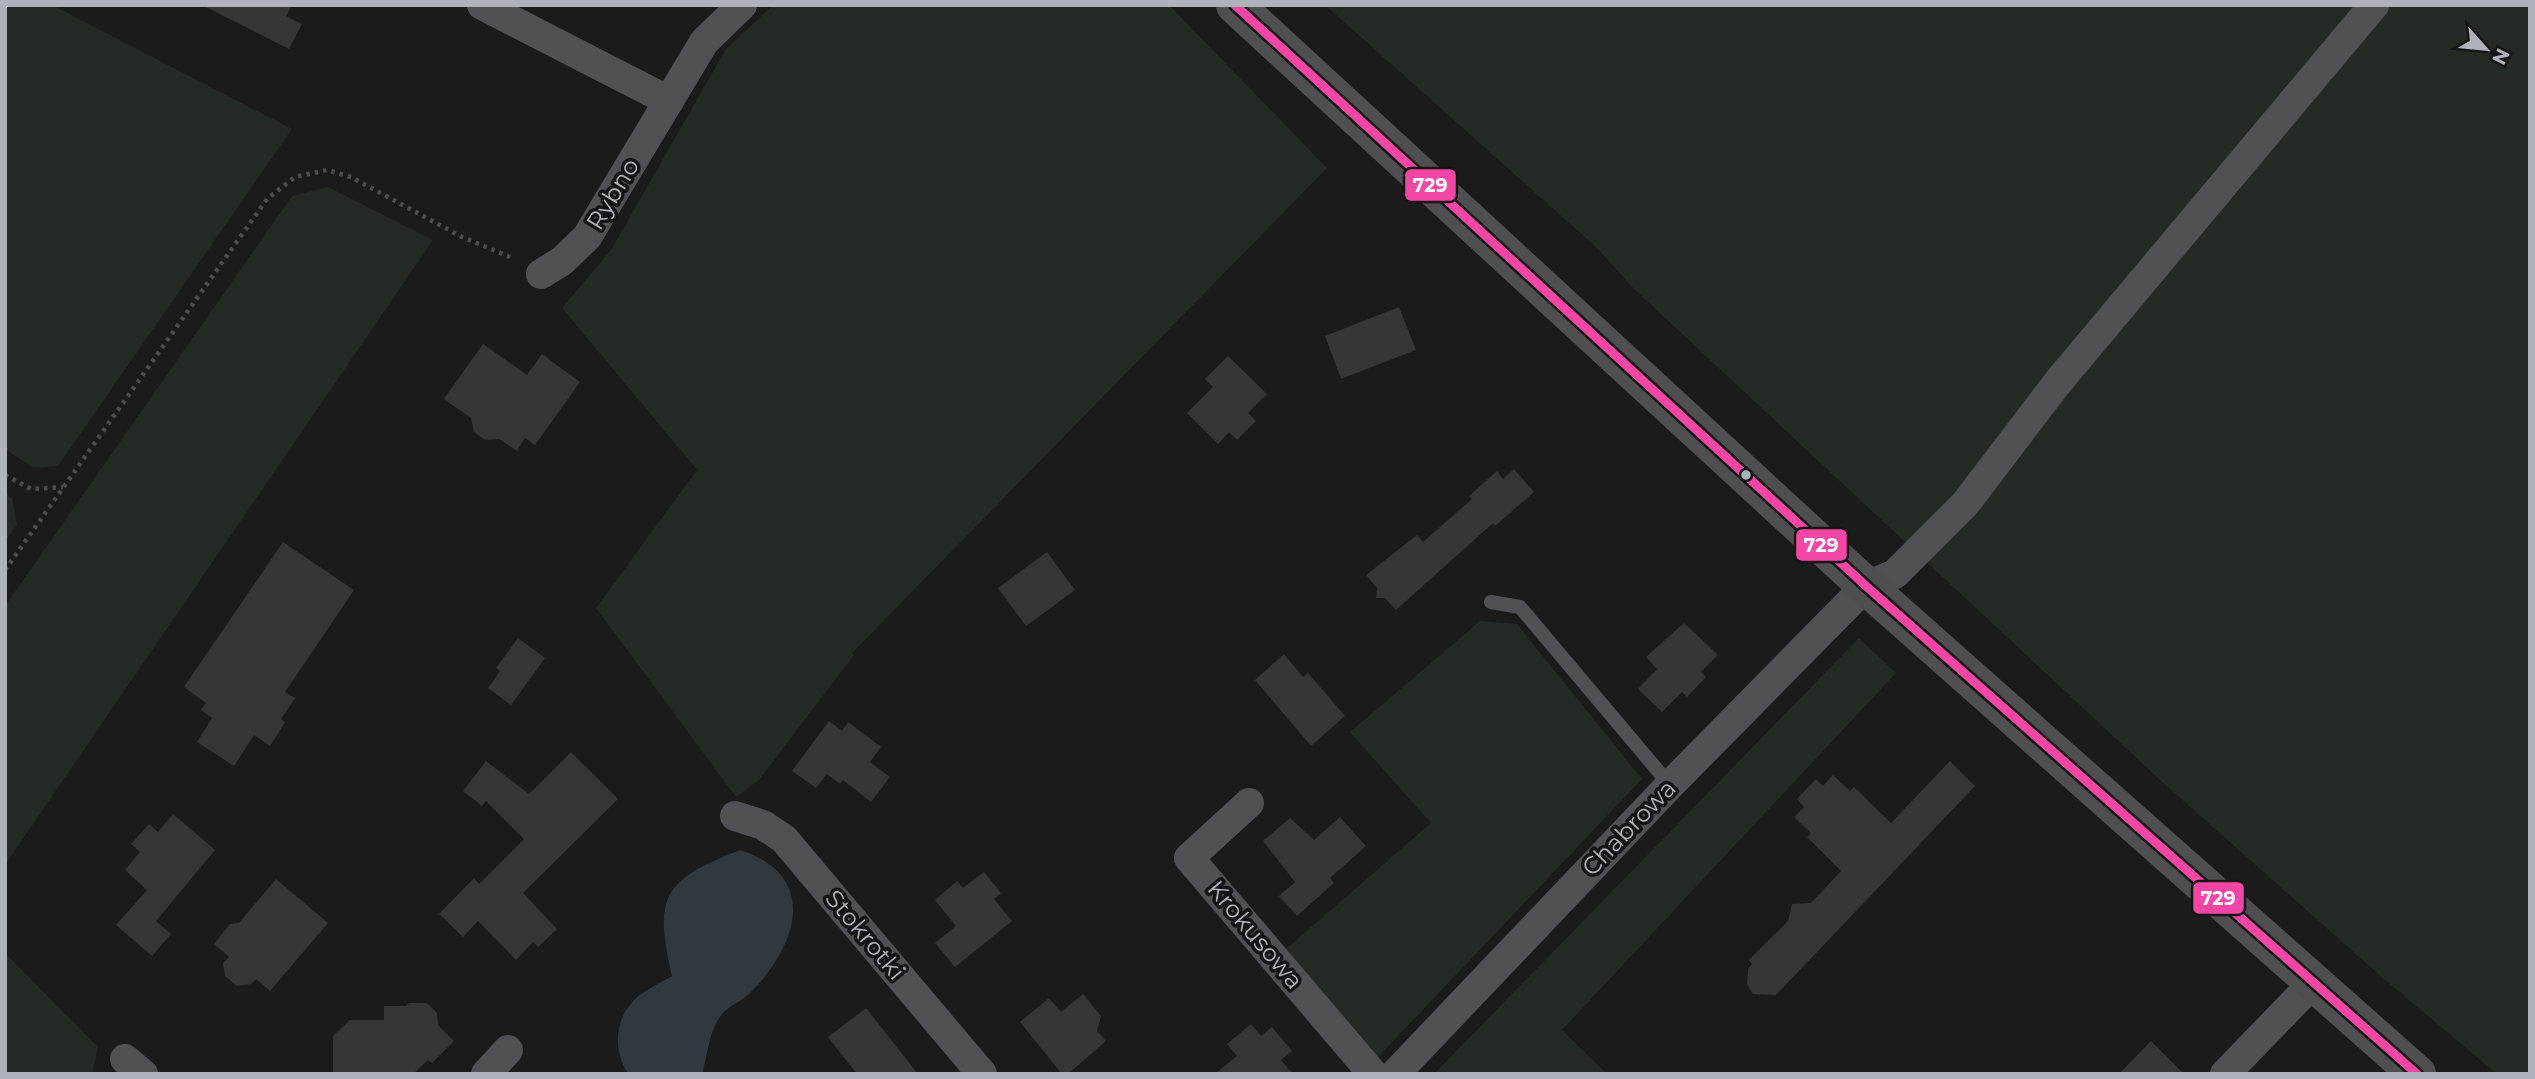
<svg xmlns="http://www.w3.org/2000/svg" width="2535" height="1079" font-family="Montserrat,sans-serif">
  <style>
    .green { fill: #242a24 }
    .water { fill: #32393e }
    .building { fill: #353636 }
    .lines { fill: none; stroke-linecap: round; stroke-linejoin: round }
    .path { stroke: #4b4d4f; stroke-width: 4.5; stroke-dasharray: 3.5 5; stroke-linecap: butt }
    .lane { stroke: #505154; stroke-width: 14 }
    .street { stroke: #505154; stroke-width: 30 }
    .secondary { stroke: #4f4f51; stroke-width: 38 }
    .bus-1-casing { stroke: #151517; stroke-width: 14 }
    .bus-1 { stroke: #f346a5; stroke-width: 9 }
    .bus-dot { fill: #aeb2ba; stroke: #151517; stroke-width: 2.5 }
    .labels { text-anchor: middle; stroke-width: 7; stroke-linejoin: round; paint-order: stroke }
    .street-label { font-size: 24px; fill: #aeb2ba; stroke: #151517 }
    .line-badge { stroke: #151517; stroke-width: 2.5 }
    .badge-label { font-size: 19px; text-anchor: middle; font-weight: bold; fill: #fff }
  </style>
  <rect width="100%" height="100%" fill="#1b1b1b"/>
  <g class="green">
    <polygon points="5,5 52,5 292,129 58,466 33,468 5,449"/>
    <polygon points="773,5 1169,5 1327,168 852,653 854,655 759,780 736,797 596,608 697,470 562,308 611,250 726,49"/>
    <polygon points="1325,5 2530,5 2530,1074 2497,1074 2384,979 2159,779 1634,289 1597,248"/>
    <polygon points="328,187 433,240 5,865 5,606 292,196"/>
    <polygon points="5,493 12,498 17,525 5,541"/>
    <polygon points="1480,621 1517,624 1642,779 1377,1058 1286,949 1431,823 1350,732"/>
    <polygon points="1859,638 1896,673 1562,1030 1607,1074 1434,1074"/>
    <polygon points="5,953 98,1047 92,1074 5,1074"/>
  </g>
  <path class="water" d="M740,850c81,26 57,97 9,144 -7,7 -19,11 -26,19 -14,16 -15,41 -21,61h-73c-15,-19 -15,-50 1,-69 9,-13 29,-21 42,-29 -19,-81 -8,-96 68,-126z"/>
  <g class="building">
    <polygon points="202,5 292,5 286,16 302,24 289,49"/>
    <polygon points="1399,307 1416,350 1341,379 1325,336"/>
    <polygon points="483,344 527,375 542,354 580,382 535,445 525,438 517,451 499,439 485,440 474,432 471,418 444,399"/>
    <polygon points="1228,356 1267,394 1248,413 1256,421 1237,440 1229,432 1218,444 1187,413 1213,387 1205,379"/>
    <polygon points="1514,469 1534,492 1495,526 1493,523 1396,610 1385,598 1376,598 1377,588 1366,575 1417,535 1423,542 1472,499 1469,496 1497,471 1503,479"/>
    <polygon points="283,542 354,590 285,692 295,698 281,719 285,722 270,746 254,735 234,766 197,742 212,718 201,710 206,703 184,687"/>
    <polygon points="1047,552 1075,590 1026,626 998,588"/>
    <polygon points="1684,623 1718,655 1701,672 1706,677 1687,697 1682,692 1662,712 1638,689 1657,669 1646,657"/>
    <polygon points="518,638 545,658 511,705 488,688 500,671 496,668"/>
    <polygon points="1284,654 1303,677 1308,673 1345,716 1311,746 1255,680"/>
    <polygon points="829,721 842,731 848,722 881,747 870,762 890,777 871,802 843,780 840,784 827,774 816,788 792,771"/>
    <polygon points="571,752 618,799 523,893 557,929 538,947 533,942 516,960 478,921 463,937 439,914 474,878 479,884 524,839 486,801 482,806 463,791 486,761 529,794"/>
    <polygon points="1950,761 1975,786 1776,995 1753,994 1747,984 1748,969 1752,964 1749,960 1788,921 1792,904 1811,903 1841,871 1807,837 1811,833 1794,817 1804,807 1797,799 1816,779 1823,786 1833,775 1850,791 1854,787 1891,823"/>
    <polygon points="173,814 215,850 156,921 171,934 152,956 116,925 147,890 125,870 140,852 131,844 149,824 158,832"/>
    <polygon points="1340,817 1366,846 1330,878 1334,883 1297,916 1279,896 1295,882 1263,841 1290,818 1314,840"/>
    <polygon points="984,872 1001,893 994,899 1012,921 955,967 935,943 956,926 935,900 957,881 963,888"/>
    <polygon points="276,879 328,923 270,991 256,979 251,984 237,986 225,976 223,963 229,957 214,944 230,924 239,923"/>
    <polygon points="1083,994 1101,1016 1097,1031 1106,1041 1068,1074 1062,1074 1020,1022 1049,998 1061,1012"/>
    <polygon points="409,1003 427,1003 437,1013 438,1025 454,1041 432,1063 428,1060 413,1074 333,1074 333,1036 350,1020 384,1020 384,1006 406,1006"/>
    <polygon points="866,1008 918,1074 857,1074 828,1037"/>
    <polygon points="1251,1024 1261,1036 1272,1027 1292,1051 1281,1060 1293,1074 1215,1074 1237,1056 1227,1044"/>
    <polygon points="2151,1041 2184,1074 2119,1074"/>
  </g>
  <g class="lines">
    <g class="path">
      <polyline points="5,475 31,489 63,487"/>
      <polyline points="5,570 267,199 295,177 327,170 351,177 462,237 515,259"/>
    </g>
    <polyline class="lane" points="1491,602 1520,607 1670,785"/>
    <g class="street">
      <polyline points="482,5 669,101"/>
      <polyline points="541,274 562,261 587,237 704,42 742,5"/>
      <polyline points="1249,803 1189,858 1373,1074"/>
      <polyline points="735,816 763,825 784,839 982,1074"/>
      <polyline points="125,1059 143,1074"/>
      <polyline points="486,1074 508,1050"/>
      <polyline points="1395,1074 1670,785 1866,586 1895,574 1965,504 2058,382 2374,5"/>
      <polyline points="2225,1074 2314,982"/>
    </g>
    <polyline class="secondary" points="1235,5 1866,586 2417,1074"/>
    <g class="bus-1-casing">
      <polyline id="bus-1" points="1235,5 1866,586 2417,1074"/>
    </g>
    <use href="#bus-1" class="bus-1"/>
  </g>
  <circle class="bus-dot" cx="1746" cy="475" r="6"/>
  <g class="labels">
    <g class="street-label">
      <text transform="translate(613 194) rotate(-59)" y="8">Rybno</text>
      <text transform="translate(1629 828) rotate(-46)" y="8">Chabrowa</text>
      <text transform="translate(865 935) rotate(50)" y="8">Stokrotki</text>
      <text transform="translate(1255 935) rotate(50)" y="8">Krokusowa</text>
    </g>
  </g>
  <g class="line-badge">
    <rect x="1404" y="168" width="53" height="34" rx="7" fill="#f346a5"/>
    <rect x="1795" y="528" width="53" height="34" rx="7" fill="#f346a5"/>
    <rect x="2192" y="881" width="53" height="34" rx="7" fill="#f346a5"/>
  </g>
  <g class="badge-label">
    <text x="1430" y="192">729</text>
    <text x="1821" y="552">729</text>
    <text x="2218" y="905">729</text>
  </g>
  <rect width="2535" height="1079" fill="none" stroke="#aeb2ba" stroke-width="14"/>
  <g transform="translate(2486 49) rotate(117)" stroke="#151517" stroke-width="5" paint-order="stroke">
  <path d="M0-5L12 26L0 18L-12 26Z" fill="#aeb2ba"/>
  <text y="-10" font-size="19" font-weight="bold" text-anchor="middle" fill="#aeb2ba">N</text>
  </g>
</svg>
